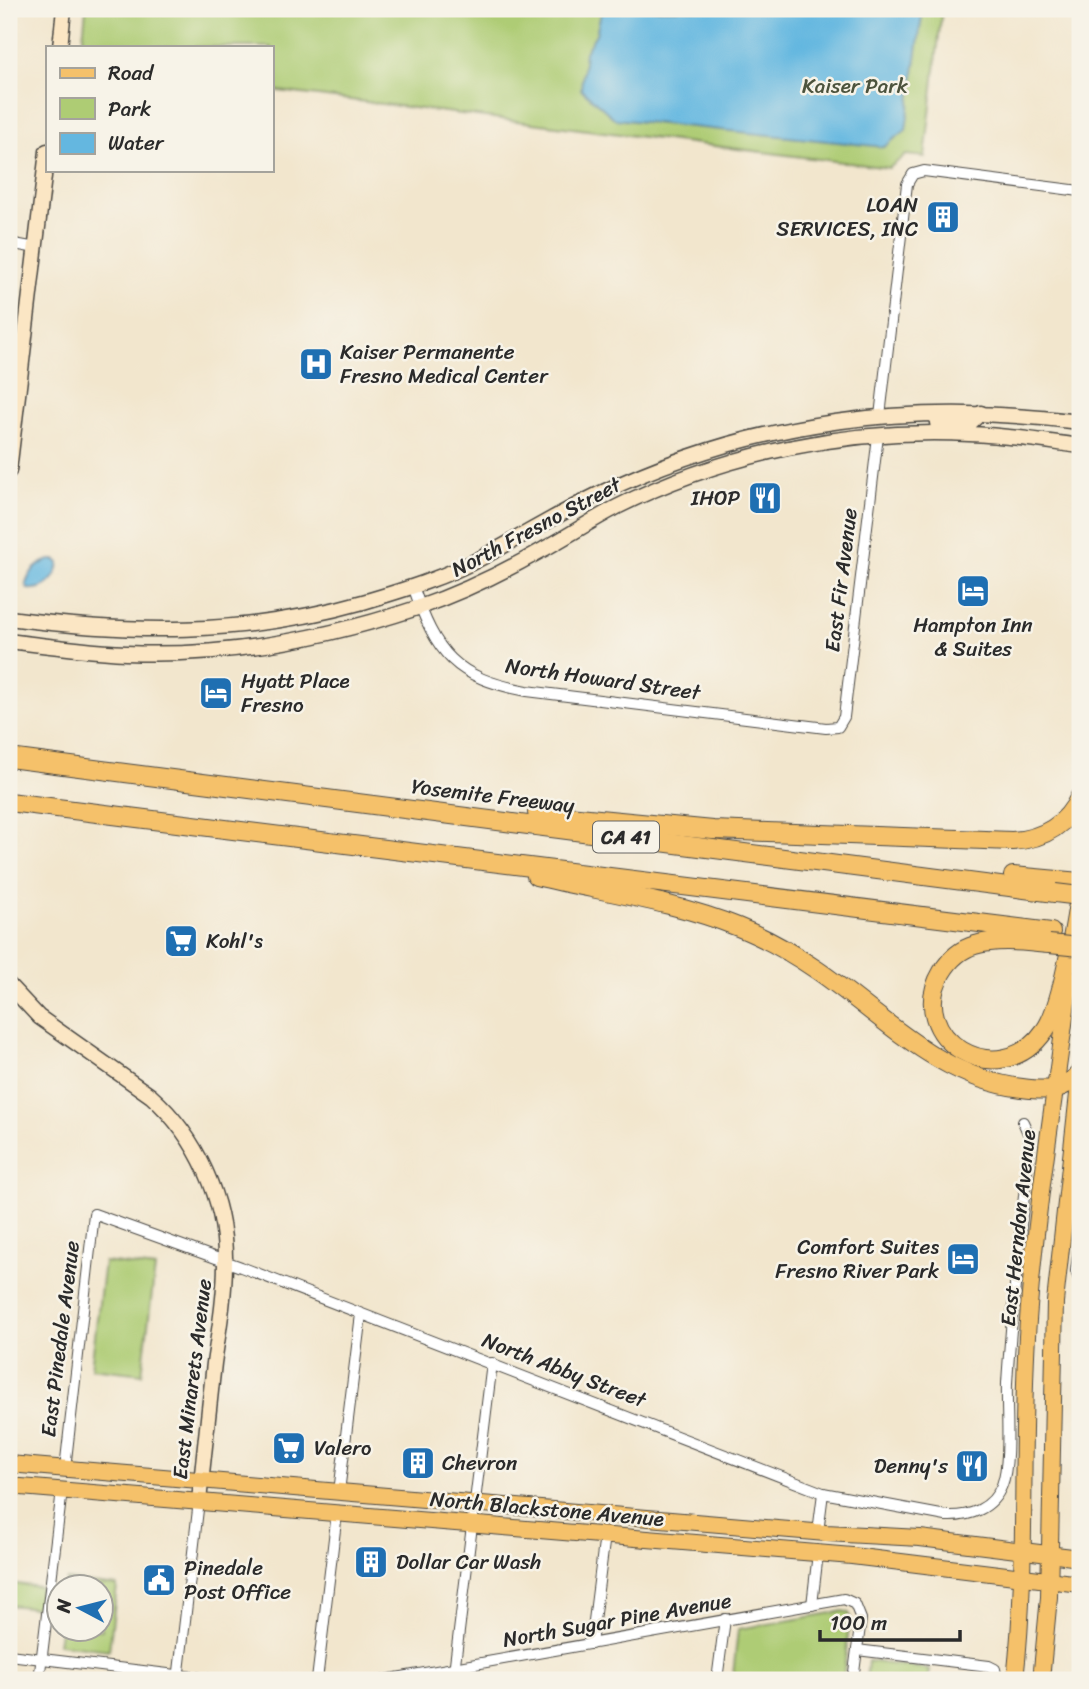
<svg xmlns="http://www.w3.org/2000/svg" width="1089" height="1689" font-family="Sriracha,sans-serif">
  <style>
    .green { fill: #aecc74; stroke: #6c7c50; stroke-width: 2 }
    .water { fill: #64b7e0; stroke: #487186; stroke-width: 2 }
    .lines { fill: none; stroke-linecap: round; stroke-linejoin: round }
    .street-casing { stroke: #494743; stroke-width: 12 }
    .secondary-casing { stroke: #494743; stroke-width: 17 }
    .primary-casing { stroke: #494743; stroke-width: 18 }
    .highway-casing { stroke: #494743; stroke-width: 20 }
    .street { stroke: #fff; stroke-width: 10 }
    .secondary { stroke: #fbe6c4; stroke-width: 14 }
    .primary { stroke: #f5c16b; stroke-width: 16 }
    .highway { stroke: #f5c16b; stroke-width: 18 }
    .highway-bridge-casing { stroke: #494743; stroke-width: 20; stroke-linecap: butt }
    .highway-bridge { stroke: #f5c16b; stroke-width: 18 }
    .labels { text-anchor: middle; stroke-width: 5; stroke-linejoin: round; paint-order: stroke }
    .shield { fill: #f7f3e8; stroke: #686764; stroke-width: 2 }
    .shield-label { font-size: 19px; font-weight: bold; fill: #2b2b2b }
    .park-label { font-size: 21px; fill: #4c533d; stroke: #f7f3e8 }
    .poi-label { font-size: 21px; fill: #2b2b2b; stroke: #f7f3e8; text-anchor: start }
    .street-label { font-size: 21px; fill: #2b2b2b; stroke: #f7f3e8 }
  </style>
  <rect width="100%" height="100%" fill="#f7f3e8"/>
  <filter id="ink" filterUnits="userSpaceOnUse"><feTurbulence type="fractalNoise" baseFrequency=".0143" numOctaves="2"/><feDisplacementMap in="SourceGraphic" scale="14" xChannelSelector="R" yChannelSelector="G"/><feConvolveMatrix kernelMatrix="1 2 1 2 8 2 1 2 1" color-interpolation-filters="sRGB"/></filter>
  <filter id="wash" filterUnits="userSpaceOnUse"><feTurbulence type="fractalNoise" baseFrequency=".00686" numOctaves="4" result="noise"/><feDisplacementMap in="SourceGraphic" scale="28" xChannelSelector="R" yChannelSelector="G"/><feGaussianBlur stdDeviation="1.57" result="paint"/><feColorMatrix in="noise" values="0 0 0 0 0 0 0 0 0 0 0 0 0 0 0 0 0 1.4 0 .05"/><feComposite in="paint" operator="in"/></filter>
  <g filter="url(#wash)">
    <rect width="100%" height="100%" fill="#f2e6cd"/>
    <g class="green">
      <polygon points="86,9 942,9 925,157 906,155 889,168 271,90 271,47 82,47"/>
      <polygon points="104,1262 155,1268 142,1374 91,1368"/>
      <polygon points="66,1580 117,1586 109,1650 58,1644 60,1630 102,1630 102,1588 65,1587"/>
      <polygon points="9,1583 40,1587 37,1608 9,1605"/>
      <polygon points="843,1611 849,1613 850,1617 843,1680 778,1680 733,1675 738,1629"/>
      <polygon points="868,1661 929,1669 928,1680 866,1680"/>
    </g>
    <g class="water">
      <polygon points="602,9 923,9 906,130 884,147 615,119 581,89 585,52 596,34"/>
      <path d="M50,560h6l3,3c-2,16 -15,28 -31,26l-2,-5c4,-13 11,-20 24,-24z"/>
    </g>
  </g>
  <g filter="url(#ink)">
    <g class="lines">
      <g class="street-casing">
        <g id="street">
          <polyline points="9,243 36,248"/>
          <polyline points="880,416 907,184 913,174 924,171 1080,191"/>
          <path d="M413,586c23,68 42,92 114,105l299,37 12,-1 6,-10 34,-281"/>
          <polyline points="1080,1239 1076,1271 1080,1282"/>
          <path d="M65,1469l29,-255 147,53 582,226 123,23c23,1 47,-7 56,-31 9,-23 4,-75 5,-102 5,-79 14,-157 22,-235v-13l-6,-13"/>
          <polyline points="339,1492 361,1314"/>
          <polyline points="818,1532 823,1493"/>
          <polyline points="812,1605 818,1553"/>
          <polyline points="591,1644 605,1535"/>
          <polyline points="857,1650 989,1666 995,1669 997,1680"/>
          <polyline points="9,1655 218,1680"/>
          <polyline points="39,1680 62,1490"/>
          <polyline points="178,1680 199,1501"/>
          <polyline points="317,1680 337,1513"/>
          <polyline points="385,1680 844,1599 855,1604 861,1619 853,1680"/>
          <polyline points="453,1680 492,1363"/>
          <polyline points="717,1680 725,1619"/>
        </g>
      </g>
      <g class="secondary-casing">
        <g id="secondary">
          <polyline points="60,47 64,9"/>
          <polyline points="937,423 970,423 981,413"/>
          <polyline points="9,471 47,151"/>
          <path d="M9,618c121,16 235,18 354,-16 41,-12 83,-25 120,-45 40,-21 78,-45 118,-64 153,-74 312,-92 479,-71"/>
          <path d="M9,641c39,5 77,10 117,12 98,4 198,-14 291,-45 44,-15 87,-36 127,-59 24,-13 48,-29 73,-42 107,-54 232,-79 352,-73 37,1 74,7 111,12"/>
          <path d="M9,985l30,32 112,79c46,41 75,104 74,166 0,34 -6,68 -11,101 -5,46 -10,92 -15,138"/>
        </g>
      </g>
      <g class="primary-casing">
        <g id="primary">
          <polyline points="9,1464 826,1533 920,1538 1080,1558"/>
          <polyline points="9,1486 852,1556 1080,1584"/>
          <path d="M1015,1680c13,-114 5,-229 12,-344 7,-119 28,-238 43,-357"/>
          <polyline points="1041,1680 1049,1597 1055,1302 1080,1076"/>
        </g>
      </g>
      <g class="highway-casing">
        <g id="highway">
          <polyline points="9,758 1055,893"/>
          <polyline points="9,802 1051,932"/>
          <path d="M537,813l176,17 299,11c32,-2 55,-16 68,-45"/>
          <path d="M536,876c67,16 138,25 202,51 28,11 54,26 79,43 67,46 121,108 205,118 23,3 42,4 58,-15"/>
          <polyline points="1013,876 1080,882"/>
          <path d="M1049,944c-23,-2 -51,-6 -74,1 -14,4 -25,14 -33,27 -39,65 57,125 103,58 18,-25 30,-107 35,-139"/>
        </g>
      </g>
      <use href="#street" class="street"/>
      <use href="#secondary" class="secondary"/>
      <use href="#primary" class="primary"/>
      <use href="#highway" class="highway"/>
      <g class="highway-bridge-casing">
        <g id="highway-bridge">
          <polyline points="1055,893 1080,896"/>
          <polyline points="1049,944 1080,947"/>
        </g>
      </g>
      <use href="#highway-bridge" class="highway-bridge"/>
    </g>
  </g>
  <defs>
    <g id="building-square" transform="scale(1.75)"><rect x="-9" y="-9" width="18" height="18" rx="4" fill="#1f6fb2" stroke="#f7f3e8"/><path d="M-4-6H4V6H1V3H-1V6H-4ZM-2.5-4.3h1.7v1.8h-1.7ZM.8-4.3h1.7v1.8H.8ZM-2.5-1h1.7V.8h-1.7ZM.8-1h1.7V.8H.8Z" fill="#fff"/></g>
    <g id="hospital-square" transform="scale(1.75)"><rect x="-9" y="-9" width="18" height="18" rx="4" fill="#1f6fb2" stroke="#f7f3e8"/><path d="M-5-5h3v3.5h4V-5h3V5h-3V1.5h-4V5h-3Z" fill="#fff"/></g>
    <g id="restaurant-square" transform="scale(1.75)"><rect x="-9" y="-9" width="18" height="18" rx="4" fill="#1f6fb2" stroke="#f7f3e8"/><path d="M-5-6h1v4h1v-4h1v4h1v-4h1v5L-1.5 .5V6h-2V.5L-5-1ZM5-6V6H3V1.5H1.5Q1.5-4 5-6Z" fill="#fff"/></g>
    <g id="hotel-square" transform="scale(1.75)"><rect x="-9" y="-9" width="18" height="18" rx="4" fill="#1f6fb2" stroke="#f7f3e8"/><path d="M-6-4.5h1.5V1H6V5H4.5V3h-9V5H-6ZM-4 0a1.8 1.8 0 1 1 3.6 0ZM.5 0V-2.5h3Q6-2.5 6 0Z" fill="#fff"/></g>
    <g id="supermarket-square" transform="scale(1.75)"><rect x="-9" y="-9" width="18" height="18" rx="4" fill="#1f6fb2" stroke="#f7f3e8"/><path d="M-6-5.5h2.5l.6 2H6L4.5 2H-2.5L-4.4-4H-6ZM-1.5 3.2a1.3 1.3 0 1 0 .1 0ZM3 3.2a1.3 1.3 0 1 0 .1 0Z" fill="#fff"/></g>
    <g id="civic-square" transform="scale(1.75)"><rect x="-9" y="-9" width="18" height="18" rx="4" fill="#1f6fb2" stroke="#f7f3e8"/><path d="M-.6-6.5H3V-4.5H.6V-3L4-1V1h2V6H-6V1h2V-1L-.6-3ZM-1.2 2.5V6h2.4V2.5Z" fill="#fff"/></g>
  </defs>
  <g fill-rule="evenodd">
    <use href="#building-square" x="943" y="217"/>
    <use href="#hospital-square" x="316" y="364"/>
    <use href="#restaurant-square" x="765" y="498"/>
    <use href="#hotel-square" x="973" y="591"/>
    <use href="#hotel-square" x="216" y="693"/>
    <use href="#supermarket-square" x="181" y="941"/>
    <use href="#hotel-square" x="963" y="1259"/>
    <use href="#supermarket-square" x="289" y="1448"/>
    <use href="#building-square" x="418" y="1463"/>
    <use href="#restaurant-square" x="972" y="1466"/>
    <use href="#building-square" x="371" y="1562"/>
    <use href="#civic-square" x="159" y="1580"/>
  </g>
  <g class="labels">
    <rect class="shield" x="593" y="821.5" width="66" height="31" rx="5"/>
    <g class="shield-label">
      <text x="626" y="844">CA 41</text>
    </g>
    <g class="park-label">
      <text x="855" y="93">Kaiser Park</text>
    </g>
    <g class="poi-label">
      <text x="918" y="212" text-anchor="end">LOAN<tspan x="918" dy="24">SERVICES, INC</tspan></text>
      <text x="340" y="359">Kaiser Permanente<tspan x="340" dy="24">Fresno Medical Center</tspan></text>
      <text x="740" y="505" text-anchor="end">IHOP</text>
      <text x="973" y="632" text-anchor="middle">Hampton Inn<tspan x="973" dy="24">&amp; Suites</tspan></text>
      <text x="241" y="688">Hyatt Place<tspan x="241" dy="24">Fresno</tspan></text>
      <text x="206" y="948">Kohl's</text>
      <text x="939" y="1254" text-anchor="end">Comfort Suites<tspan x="939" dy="24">Fresno River Park</tspan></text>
      <text x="314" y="1455">Valero</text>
      <text x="442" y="1470">Chevron</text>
      <text x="948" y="1473" text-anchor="end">Denny's</text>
      <text x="396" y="1569">Dollar Car Wash</text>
      <text x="184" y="1575">Pinedale<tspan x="184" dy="24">Post Office</tspan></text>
    </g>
    <g class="street-label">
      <text transform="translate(536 527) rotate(-28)" y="7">North Fresno Street</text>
      <text transform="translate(841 580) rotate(-83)" y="7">East Fir Avenue</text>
      <text transform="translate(603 679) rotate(8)" y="7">North Howard Street</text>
      <text transform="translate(493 796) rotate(7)" y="7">Yosemite Freeway</text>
      <text transform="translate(1018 1228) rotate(-84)" y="7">East Herndon Avenue</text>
      <text transform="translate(60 1339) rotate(-83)" y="7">East Pinedale Avenue</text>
      <text transform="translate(564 1370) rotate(21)" y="7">North Abby Street</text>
      <text transform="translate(192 1379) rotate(-83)" y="7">East Minarets Avenue</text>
      <text transform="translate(547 1509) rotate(5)" y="7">North Blackstone Avenue</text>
      <text transform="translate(617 1620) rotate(-10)" y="7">North Sugar Pine Avenue</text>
    </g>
  </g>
  <rect width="1089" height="1689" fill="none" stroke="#f7f3e8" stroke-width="35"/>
  <rect x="46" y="46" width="228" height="126" fill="#f7f3e8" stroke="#a5a39c" stroke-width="2"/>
  <rect x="60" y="68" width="35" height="10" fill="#f5c16b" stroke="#a5a39c" stroke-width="2"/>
  <text x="108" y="80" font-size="21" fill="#2b2b2b">Road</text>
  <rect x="60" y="98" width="35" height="21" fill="#aecc74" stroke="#a5a39c" stroke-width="2"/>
  <text x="108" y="116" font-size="21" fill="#2b2b2b">Park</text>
  <rect x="60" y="133" width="35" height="21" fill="#64b7e0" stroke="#a5a39c" stroke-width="2"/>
  <text x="108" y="150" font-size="21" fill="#2b2b2b">Water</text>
  <g transform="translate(80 1608) rotate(277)"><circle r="33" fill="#f7f3e8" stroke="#a5a39c" stroke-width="2"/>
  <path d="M0-5L12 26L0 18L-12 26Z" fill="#1f6fb2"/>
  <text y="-10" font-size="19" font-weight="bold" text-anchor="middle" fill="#2b2b2b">N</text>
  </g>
  <path d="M820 1630v10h140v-10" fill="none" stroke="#2b2b2b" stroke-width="3.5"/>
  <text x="830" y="1630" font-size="21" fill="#2b2b2b" stroke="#f7f3e8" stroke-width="5" paint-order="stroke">100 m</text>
</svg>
